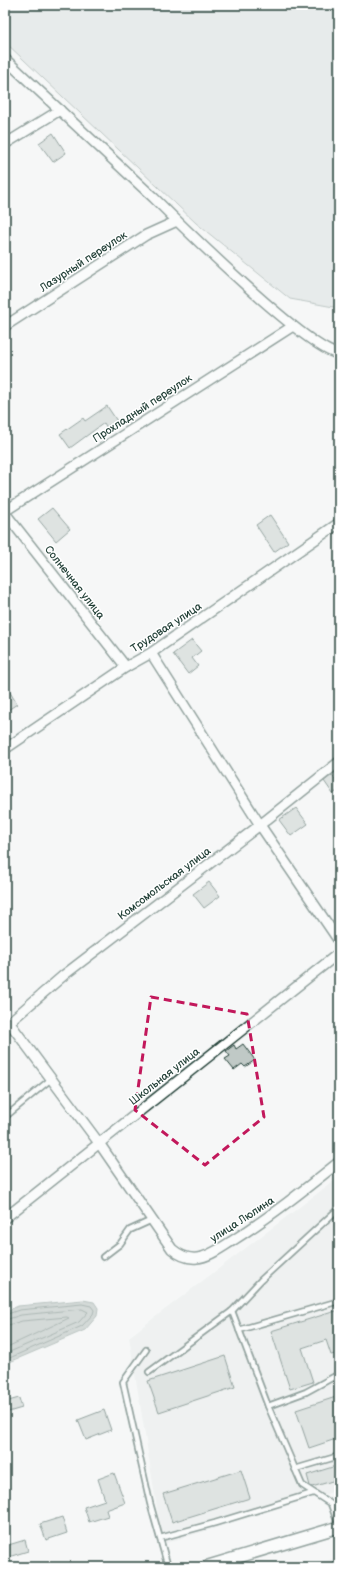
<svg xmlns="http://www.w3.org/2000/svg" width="344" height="1572" font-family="'Balsamiq Sans',sans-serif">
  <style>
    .built { fill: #e6e9e8 }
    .green { fill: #d6dcdb; stroke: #7a8c88 }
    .water { fill: #aab5b1; stroke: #72857f }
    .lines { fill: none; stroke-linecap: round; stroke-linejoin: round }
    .shore { stroke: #576d66; stroke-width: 1 }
    .building { fill: #c0c9c6; stroke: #1f3d34 }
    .service-casing { stroke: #1f3d34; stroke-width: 8 }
    .minor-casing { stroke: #1f3d34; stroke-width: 12 }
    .tertiary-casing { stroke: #1f3d34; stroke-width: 14 }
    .service { stroke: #fff; stroke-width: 4.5 }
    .minor { stroke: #fff; stroke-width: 9 }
    .tertiary { stroke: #fff; stroke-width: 11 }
    .marked { fill: none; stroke: #c2185b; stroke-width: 3; stroke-dasharray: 8 5; stroke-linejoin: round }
    .labels { text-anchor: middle; stroke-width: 3; stroke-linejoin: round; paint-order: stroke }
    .street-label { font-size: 11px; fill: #1f3d34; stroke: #fff }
  </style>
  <rect width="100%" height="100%" fill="#f6f7f7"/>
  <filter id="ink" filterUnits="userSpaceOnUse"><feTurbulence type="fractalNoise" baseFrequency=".025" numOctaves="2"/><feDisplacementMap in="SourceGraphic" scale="8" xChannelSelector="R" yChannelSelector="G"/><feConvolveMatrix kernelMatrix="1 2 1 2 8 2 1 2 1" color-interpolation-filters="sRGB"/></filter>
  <g filter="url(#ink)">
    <g class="built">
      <polygon points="339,1177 339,1490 163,1544 129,1337"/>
      <polygon points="339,1557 339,1567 305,1567"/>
    </g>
    <polygon class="green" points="5,5 339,5 339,308 290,299 196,223 5,42"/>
    <polygon class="water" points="83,1300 94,1302 98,1308 97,1316 85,1330 5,1364 5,1312 18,1306"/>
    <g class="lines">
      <g class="shore">
        <polyline points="5,1315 19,1310 82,1304 91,1306 94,1310 93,1314 82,1326 5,1360"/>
        <polyline points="5,1320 21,1315 82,1309 88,1312 79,1322 5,1354"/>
        <polyline points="5,1326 22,1321 67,1317 69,1318 5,1348"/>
      </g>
    </g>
    <g class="building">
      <polygon points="53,133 66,153 53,162 39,143"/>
      <polygon points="107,406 117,421 107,428 104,423 70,448 60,434 83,418 85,421"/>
      <polygon points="52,508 70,529 56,541 38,519"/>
      <polygon points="270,515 288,542 274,552 256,525"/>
      <polygon points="192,640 201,651 192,658 198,666 188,674 173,654"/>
      <polygon points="5,684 17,704 5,712"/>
      <polygon points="332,775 339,786 339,790 333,794 324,781"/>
      <polygon points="296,808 308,824 291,836 279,820"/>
      <polygon points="209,882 220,896 204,908 193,894"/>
      <polygon points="243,1044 255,1060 245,1067 242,1064 234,1070 225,1059 230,1056 226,1051 234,1045 236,1049"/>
      <polygon points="339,1310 339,1353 331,1355 326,1340 302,1348 313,1382 290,1389 271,1331"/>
      <polygon points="225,1356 235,1387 159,1412 148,1381"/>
      <polygon points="339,1396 339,1438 309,1448 296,1410"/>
      <polygon points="19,1398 22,1408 5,1413 5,1402"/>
      <polygon points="104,1410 111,1430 86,1440 78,1420"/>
      <polygon points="339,1465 339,1479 312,1487 310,1486 307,1475"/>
      <polygon points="241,1470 250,1498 172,1522 163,1494"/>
      <polygon points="114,1473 125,1503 106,1510 108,1516 89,1522 84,1507 105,1500 98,1479"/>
      <polygon points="62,1517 67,1533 46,1540 40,1524"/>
      <polygon points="25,1540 28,1551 5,1558 5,1546"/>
    </g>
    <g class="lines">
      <g class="service-casing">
        <g id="service">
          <polyline points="5,1117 51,1079"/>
          <polyline points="103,1257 120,1244 130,1230 152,1220"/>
          <polyline points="232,1311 268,1406 302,1485 331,1504 339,1527"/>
          <polyline points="239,1330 339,1301"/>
          <polyline points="146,1350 123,1382 150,1503 168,1567"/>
          <polyline points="149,1372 232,1311 261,1280 336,1211"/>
          <polyline points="268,1406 306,1392 339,1374"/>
          <polyline points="295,1469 339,1456"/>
          <polyline points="160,1538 215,1523 313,1493"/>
        </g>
      </g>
      <g class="minor-casing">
        <g id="minor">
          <path d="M5,59l149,139c27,27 155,153 185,156"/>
          <polyline points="5,144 60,110"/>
          <polyline points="5,326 146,235 177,221"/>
          <polyline points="5,511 293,326"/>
          <polyline points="5,513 126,667"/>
          <polyline points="151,653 260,825 339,941"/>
          <polyline points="5,749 126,667 151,653 339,523"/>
          <path d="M9,1022l90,121 73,106c7,6 15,10 25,9 12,-1 25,-11 35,-17 38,-24 72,-51 107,-79"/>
          <polyline points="5,1026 64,975 260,825 339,762"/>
          <polyline points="5,1218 339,953"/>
        </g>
      </g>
      <g class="tertiary-casing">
        <polyline id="tertiary" points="205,1567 339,1527"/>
      </g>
      <use href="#service" class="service"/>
      <use href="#minor" class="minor"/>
      <use href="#tertiary" class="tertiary"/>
    </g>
  </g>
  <path d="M0 0H344V1572H0ZM151,997l96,17 17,103 -59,48 -70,-55z" fill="#f6f7f7" fill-opacity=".55" fill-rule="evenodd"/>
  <path class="marked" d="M151,997l96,17 17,103 -59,48 -70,-55z"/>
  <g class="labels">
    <g class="street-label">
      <text transform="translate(83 261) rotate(-33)" y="4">Лазурный переулок</text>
      <text transform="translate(142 408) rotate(-33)" y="4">Прохладный переулок</text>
      <text transform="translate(75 582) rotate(52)" y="4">Солнечная улица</text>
      <text transform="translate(166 627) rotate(-33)" y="4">Трудовая улица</text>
      <text transform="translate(164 883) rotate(-37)" y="4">Комсомольская улица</text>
      <text transform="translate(164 1076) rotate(-38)" y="4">Школьная улица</text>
      <text transform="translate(242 1219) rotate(-33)" y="4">улица Люлина</text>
    </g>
  </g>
  <rect width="344" height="1572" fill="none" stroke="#fff" stroke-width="20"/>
  <rect x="10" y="10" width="324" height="1552" fill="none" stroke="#1f3d34" stroke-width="1.5" filter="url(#ink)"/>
</svg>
